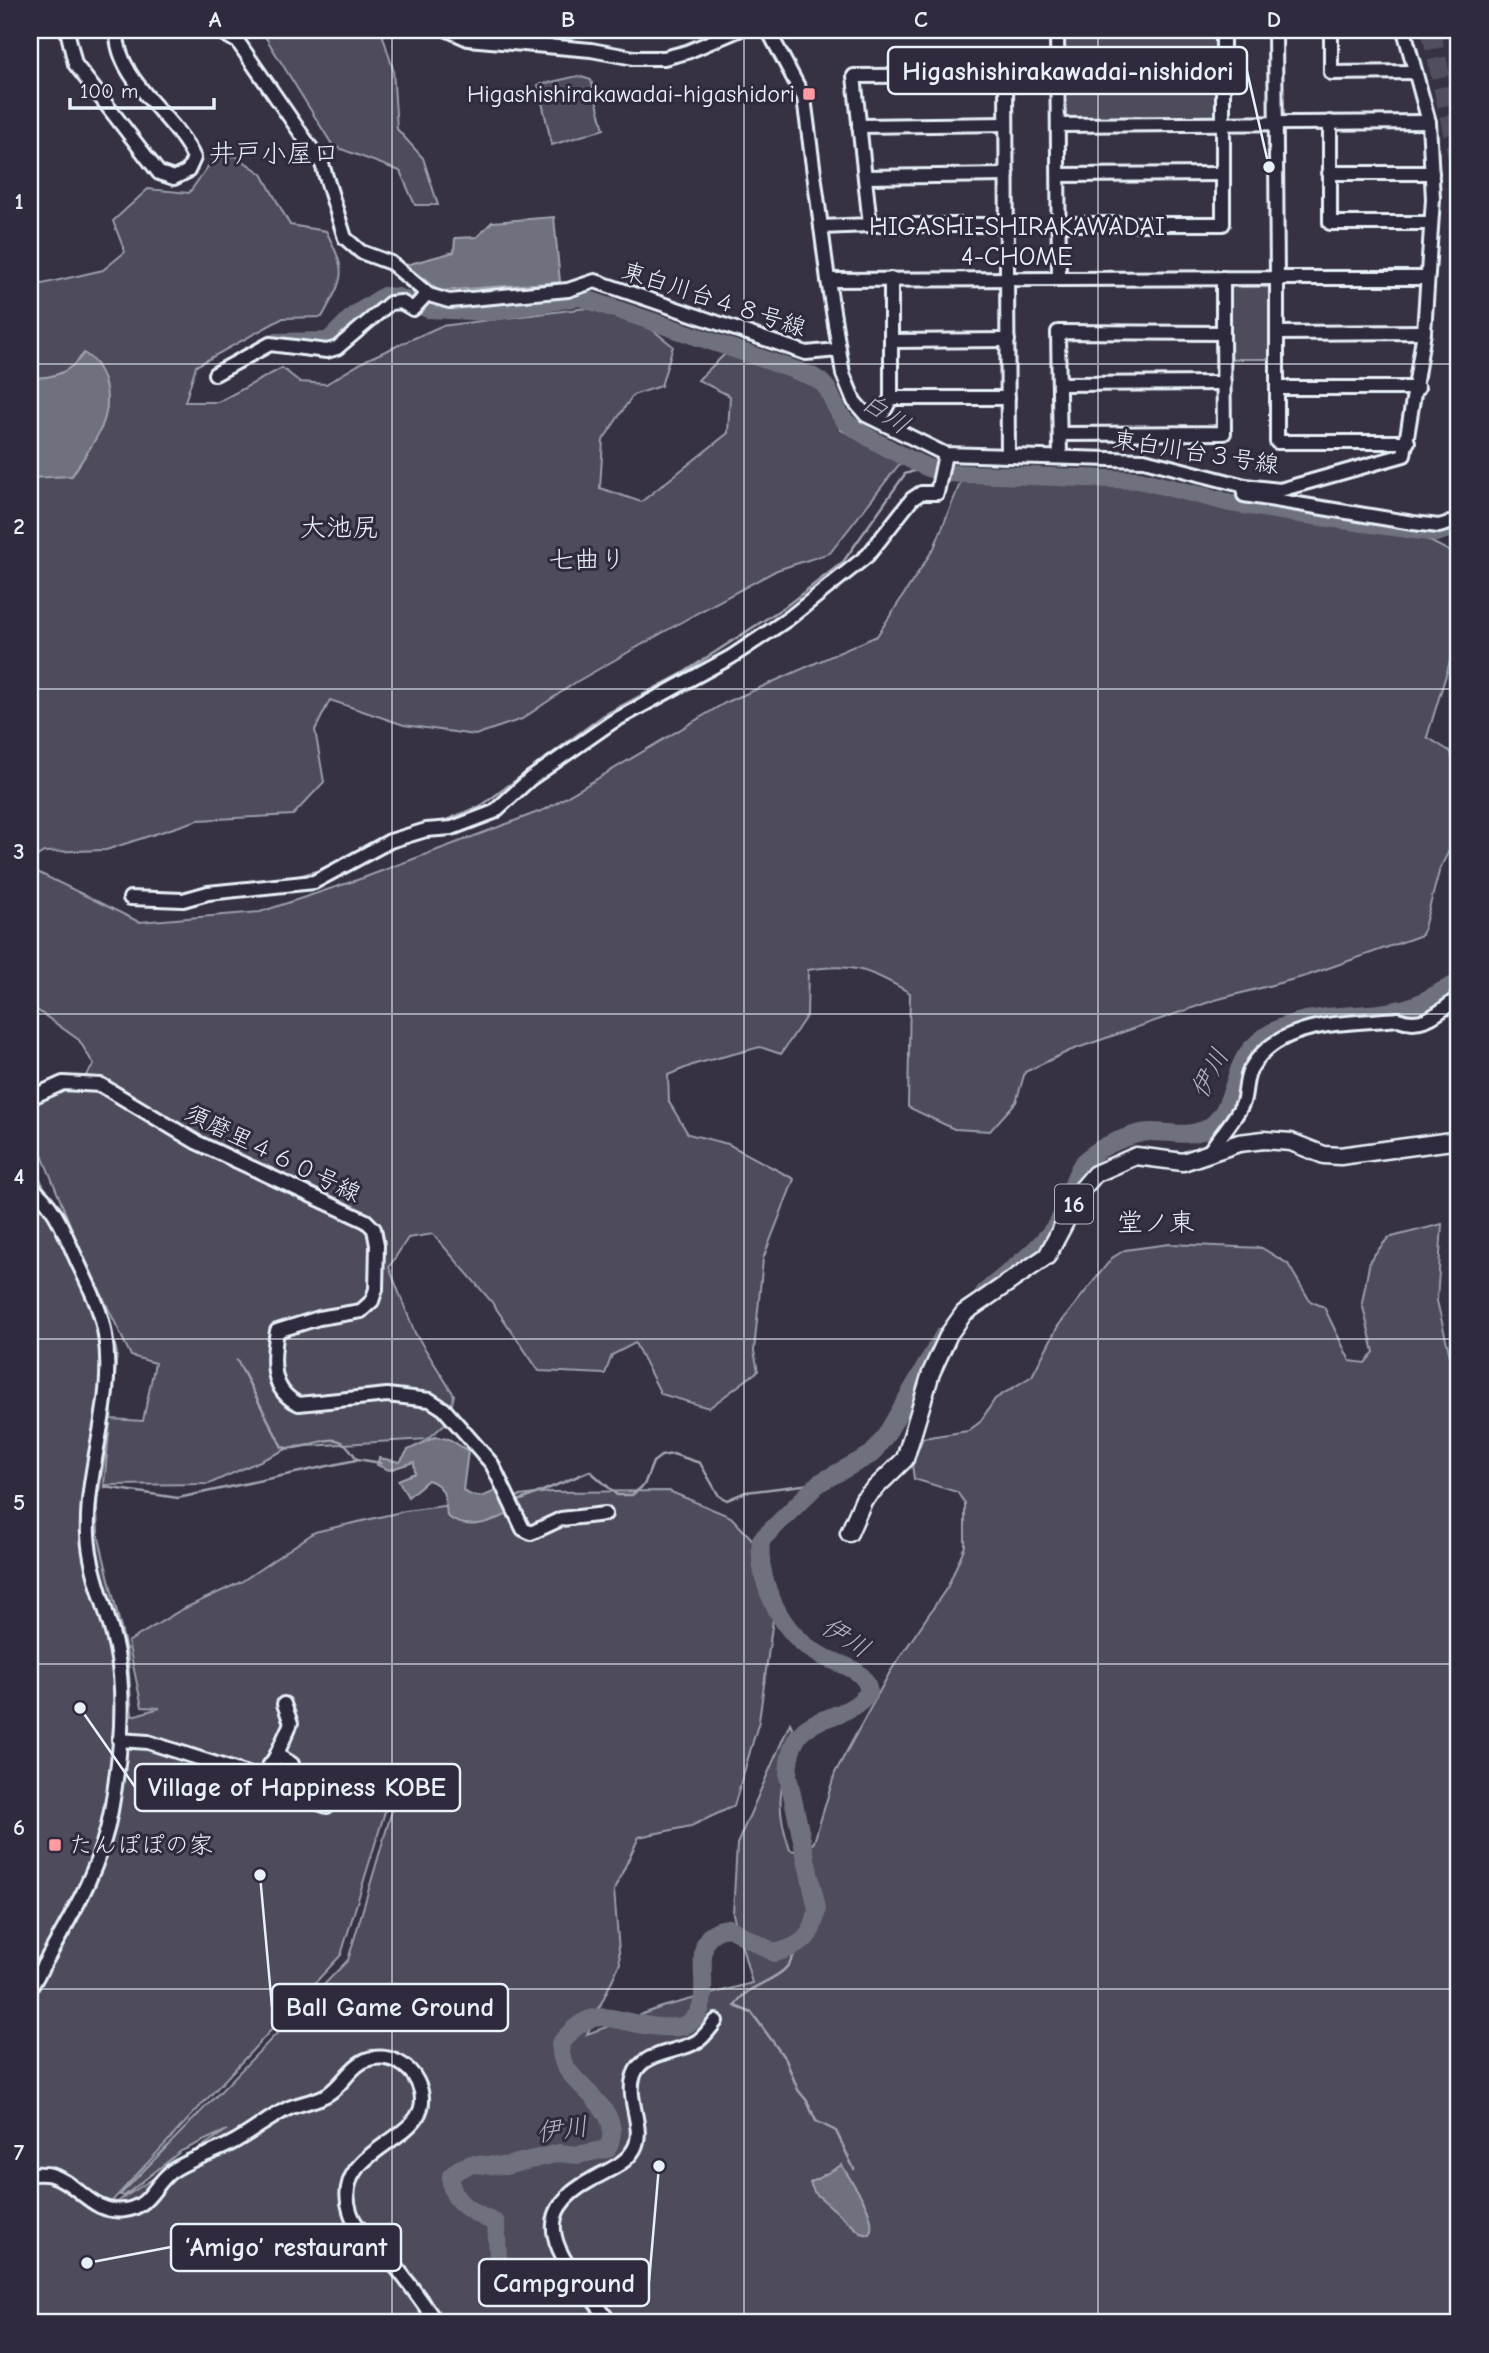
<svg xmlns="http://www.w3.org/2000/svg" width="1489" height="2353" font-family="'Comic Neue','Klee One',sans-serif">
  <style>
    .green { fill: #4d4b5c; stroke: #9a9eaa; stroke-width: 2; fill-rule: evenodd }
    .water { fill: #70717f; stroke: #a0a4af; stroke-width: 2 }
    .lines { fill: none; stroke-linecap: round; stroke-linejoin: round }
    .stream { stroke: #a0a4af; stroke-width: 2.5 }
    .river { stroke: #70717f; stroke-width: 18 }
    .highway-tunnel { stroke: #514f5f; stroke-width: 19; stroke-dasharray: 19 10; stroke-linecap: butt }
    .minor-casing { stroke: #e8f1f8; stroke-width: 18 }
    .major-casing { stroke: #e8f1f8; stroke-width: 21 }
    .minor { stroke: #2f2a3d; stroke-width: 12 }
    .major { stroke: #2f2a3d; stroke-width: 16 }
    .grid { fill: none; stroke: #e8f1f8; stroke-width: 2; stroke-opacity: 0.55 }
    .poi-dot { fill: #ff9aa2; stroke: #2f2a3d; stroke-width: 2.5 }
    .labels { text-anchor: middle; stroke-width: 6; stroke-linejoin: round; paint-order: stroke }
    .shield { fill: #2f2a3d; stroke: #b0b5c0; stroke-width: 2 }
    .shield-label { font-size: 23px; font-weight: bold; fill: #e8f1f8 }
    .poi-label { font-size: 24px; fill: #e8f1f8; stroke: #2f2a3d; text-anchor: end }
    .street-label { font-size: 24px; fill: #e8f1f8; stroke: #2f2a3d }
    .neighbourhood-label { font-size: 26px; fill: #e8f1f8; stroke: #2f2a3d }
    .water-label { font-size: 26px; font-style: italic; fill: #b2b7c2; stroke: #2f2a3d }
    .leader { fill: none; stroke: #e8f1f8; stroke-width: 2.5 }
    .callout-dot { fill: #e8f1f8; stroke: #2f2a3d; stroke-width: 2.5 }
    .callout { fill: #2f2a3d; stroke: #e8f1f8; stroke-width: 2.5 }
    .callout-label { font-size: 26px; text-anchor: middle; font-weight: bold; fill: #e8f1f8 }
    .neatline { fill: none; stroke: #e8f1f8; stroke-width: 2.5 }
    .grid-label { font-size: 23px; text-anchor: middle; font-weight: bold; fill: #e8f1f8 }
  </style>
  <rect width="100%" height="100%" fill="#363244"/>
  <filter id="ink" filterUnits="userSpaceOnUse"><feTurbulence type="fractalNoise" baseFrequency=".0143" numOctaves="2"/><feDisplacementMap in="SourceGraphic" scale="14" xChannelSelector="R" yChannelSelector="G"/><feConvolveMatrix kernelMatrix="1 2 1 2 8 2 1 2 1" color-interpolation-filters="sRGB"/></filter>
  <g filter="url(#ink)">
    <g class="green">
      <polygon points="261,30 381,30 393,69 397,129 423,158 438,205 415,205 400,171 333,146"/>
      <polygon points="1066,30 1215,30 1218,33 1219,114 1212,121 1068,121 1062,116 1063,33"/>
      <polygon points="578,76 591,80 604,129 552,145 538,85"/>
      <path d="M236,156l26,18 28,51 36,6c22,43 18,46 -4,86l-39,1 -87,48 -11,36h33l64,-34 18,14 26,2 42,-25 73,-33 146,-18 63,20 23,18 -12,40 -28,9 -30,45 -3,48 41,14 87,-69 2,-37 -32,-16 28,-27 92,34 23,43 40,18 20,14 -71,91 -53,17 -78,42 -123,70 -54,37 -47,16 -71,-10 -74,-25 -15,30 9,52 -31,33 -95,5 -92,30 -62,2 -14,8v-585l8,10 65,-15 22,-18 -12,-31 35,-32 41,4 25,-35z"/>
      <polygon points="1233,287 1270,287 1274,291 1273,359 1229,359 1228,291"/>
      <path d="M961,481l182,3 83,26 194,26 39,20v76l-32,105 24,15 8,37v43l-19,36 -18,67 -116,41 -91,24 -146,51 -44,21 -9,30 -26,29 -36,-2 -46,-22 2,-114c-37,-22 -58,-31 -102,-23l-1,45 -26,39 -21,-7 -65,17 -27,11 1,27 19,32 40,10 66,35 -31,80 -9,92 4,20 -49,37 -48,-14 -26,-51 -23,12 -7,19 -66,-3 -48,-70 -58,-67 -25,4 -19,29 26,66 39,62 -6,26 -20,18 -137,8 -82,37 -105,1 6,-62 -13,83 1,28 30,123 4,59 28,-8 -18,-1 -14,-65 53,-32 60,-28 74,-50 90,-21 145,-19 119,-1 62,26 34,36 10,52 -16,116 -25,85 -43,20 -52,11 -25,53 6,73 -33,71 75,-27 90,-24 -19,-69 4,-70 53,-121 6,13c-15,49 -23,64 -6,114l15,3 9,-11 21,-69 55,-101 58,-86 17,-40v-43l-8,-11 -43,-13 -2,-15 11,-26 45,-7 12,-9 15,-23 37,-23 26,-50 54,-68 13,-8 44,-6 93,4 26,16 22,37 14,6 26,54 15,2 9,-11 -12,-49 8,-43 18,-22 54,-14 -5,77 22,93v929h-848l-7,-26 6,26h-580v-1214c12,-10 29,-22 45,-20l19,-24 -15,-25 -49,-35v-140l7,7 102,50 121,-10 103,-34 183,-69 179,-106 152,-67 57,-88zM40,1150l40,99 51,107 24,7 -12,58 -32,-2 6,-66 -10,-39 -70,-141zM389,1770l12,10 -53,180 -228,235 4,1 57,-45 46,-21 -110,72 -5,-1 229,-246 53,-173z"/>
    </g>
    <g class="water">
      <polygon points="554,217 560,282 439,291 406,265 454,252 455,238 477,237 492,222"/>
      <path d="M84,353c20,12 27,42 21,64 -5,20 -23,42 -33,59l-42,2v-100c25,0 39,-5 54,-25z"/>
      <path d="M435,1437l14,2 19,12 -5,39c15,12 25,5 40,-3l10,25c-21,9 -45,21 -66,4 -2,-18 -1,-30 -19,-36l-20,17 -10,-17 17,-7 -1,-11 -25,8 -12,-5 2,-7 21,4 8,-12z"/>
      <path d="M842,2165c10,20 36,48 28,70l-9,-2 -47,-41 -4,-9z"/>
    </g>
    <g class="lines">
      <g class="stream">
        <polyline points="439,823 481,806 604,715 683,673 786,606 843,562 905,474 923,468"/>
        <polyline points="293,878 330,867"/>
        <path d="M237,1360l45,87c18,6 47,-14 60,-5 6,3 11,12 15,17l24,4"/>
        <polyline points="105,1487 178,1498 356,1460"/>
        <polyline points="514,1503 590,1471 617,1495 632,1495 644,1485 653,1462 661,1456 673,1454 700,1463 719,1496 727,1500 746,1492 819,1483"/>
        <path d="M796,1947c-6,37 -46,31 -61,59l17,7 34,47 12,30 9,11 9,20 20,10 18,38"/>
      </g>
      <g class="river">
        <path d="M273,342l55,-1 26,-26 30,-19 14,1 30,12 64,3 88,-15 230,78c24,12 18,23 32,42 10,15 82,51 101,56l196,7 92,23 62,10 143,20 23,-7"/>
        <path d="M984,1293c26,-23 58,-44 76,-74 13,-20 10,-45 28,-61 13,-12 46,-26 63,-26 19,0 35,5 53,-2 31,-15 27,-59 47,-81 42,-46 108,-25 161,-43 16,-5 30,-17 47,-23"/>
        <path d="M535,2298c-13,-16 -25,-13 -36,-25l-3,-50c-21,-9 -48,-21 -45,-47l8,-7 13,-5 33,2 54,-13 18,2 30,-6c20,-36 -27,-57 -42,-83 -4,-6 -4,-16 -5,-22 35,-46 54,-19 101,-17 9,0 18,2 26,-3 38,-20 -10,-92 42,-96l46,25c27,-7 38,-15 42,-44l-29,-133c2,-72 51,-45 81,-84 -3,-25 -31,-27 -49,-37 -39,-21 -63,-73 -59,-115l58,-57 53,-29 14,-19 57,-99"/>
      </g>
      <polyline class="highway-tunnel" points="1431,30 1459,163"/>
      <g class="minor-casing">
        <g id="minor">
          <path d="M67,30l8,34 84,109 15,5 14,-7 6,-13c-18,-42 -79,-77 -77,-128"/>
          <polyline points="217,30 238,42 322,164 345,238 361,252 391,263 429,295 449,301 568,290 595,281 806,353 838,350"/>
          <polyline points="448,30 468,39 591,50 634,58 664,58 687,52 739,30"/>
          <polyline points="768,30 804,98 828,280 1277,278 1275,30"/>
          <polyline points="1057,30 1059,279"/>
          <polyline points="1331,30 1331,73 1415,72"/>
          <polyline points="1006,76 1008,456"/>
          <polyline points="1330,122 1330,223 1431,223"/>
          <polyline points="1059,125 1429,122"/>
          <polyline points="859,126 1006,124"/>
          <polyline points="1329,173 1432,173"/>
          <polyline points="1059,175 1223,174"/>
          <polyline points="865,177 1007,175"/>
          <polyline points="1059,224 1223,224 1223,30"/>
          <polyline points="870,225 1007,225"/>
          <polyline points="821,227 870,225 854,76 1058,75"/>
          <polyline points="828,280 843,374 854,401 866,415 945,454 1144,460 1245,486 1280,490 1404,455 1424,332 1433,199 1429,122 1404,30"/>
          <polyline points="1277,333 1424,332"/>
          <polyline points="891,341 1008,340"/>
          <polyline points="215,374 270,344 327,351 337,348 390,303 401,302 413,309 427,294"/>
          <polyline points="1059,384 1224,383"/>
          <polyline points="1277,388 1418,388"/>
          <polyline points="891,398 1008,398"/>
          <polyline points="879,421 891,398 891,279"/>
          <polyline points="1060,434 1224,433 1223,333"/>
          <polyline points="1408,442 1277,442 1277,278 1427,278"/>
          <polyline points="1060,457 1058,332 1223,333 1223,278"/>
          <polyline points="1245,486 1244,495 1413,523 1439,526 1459,520"/>
          <polyline points="130,898 183,900 208,893 314,882 390,841 426,830 452,828 494,812 530,779 612,722 731,657 788,619 868,555 912,499 921,493 937,493 945,454"/>
          <path d="M30,1098l33,-15 38,2 95,57 170,79 8,8 3,16 -1,44 -4,12 -11,10 -42,7 -42,13c-5,29 -7,60 22,73l88,-9 43,5 14,9 48,55 31,65 8,4 30,-14 44,-5"/>
          <path d="M1209,1152c10,-15 27,-33 34,-50 3,-10 2,-22 7,-32 27,-51 98,-46 148,-51 26,10 41,-7 61,-22"/>
          <path d="M30,1186c24,18 33,43 45,70 11,25 26,51 30,79 11,67 -20,132 -17,200 2,38 20,76 28,113 11,52 4,112 -5,163 -11,65 -50,121 -81,178"/>
          <polyline points="119,1740 148,1742 282,1785 295,1776 309,1800 327,1806"/>
          <polyline points="275,1758 291,1723 284,1704"/>
          <polyline points="272,1783 269,1766 275,1758 282,1758 292,1764"/>
          <path d="M30,2174c6,0 14,-1 21,1 28,8 41,40 74,35 25,-3 29,-26 47,-39 18,-12 39,-17 58,-27 20,-10 38,-26 59,-36 12,-5 28,-7 39,-14 16,-10 25,-33 45,-36 18,-3 36,7 44,23 31,61 -89,61 -67,130 5,19 27,34 40,49 17,19 32,42 47,63"/>
          <path d="M596,2323l10,-6c-34,-48 -90,-97 -15,-137 15,-9 34,-15 43,-31 12,-21 -9,-50 0,-74 8,-24 46,-22 64,-34 7,-5 13,-14 18,-20"/>
        </g>
      </g>
      <g class="major-casing">
        <polyline id="major" points="849,1533 864,1499 905,1459 931,1373 949,1334 964,1313 1047,1256 1083,1188 1095,1174 1136,1156 1183,1162 1239,1143 1264,1140 1291,1142 1324,1155 1340,1156 1459,1140"/>
      </g>
      <use href="#minor" class="minor"/>
      <use href="#major" class="major"/>
    </g>
  </g>
  <path class="grid" d="M392,30v2293M744,30v2293M1098,30v2293M30,364h1429M30,689h1429M30,1014h1429M30,1339h1429M30,1664h1429M30,1989h1429"/>
  <g class="poi-dot">
    <rect x="802" y="87" width="14" height="14" rx="3.5"/>
    <rect x="48" y="1838" width="14" height="14" rx="3.5"/>
  </g>
  <g class="labels">
    <rect class="shield" x="1055" y="1184.5" width="38" height="39" rx="5"/>
    <g class="shield-label">
      <text x="1074" y="1212">16</text>
    </g>
    <g class="poi-label">
      <text x="795" y="102">Higashishirakawadai-higashidori</text>
      <text x="69" y="1853" text-anchor="start">たんぽぽの家</text>
    </g>
    <g class="street-label">
      <text transform="translate(714 299) rotate(18)" y="8">東白川台４８号線</text>
      <text transform="translate(1196 452) rotate(9)" y="8">東白川台３号線</text>
      <text transform="translate(273 1153) rotate(26)" y="8">須磨里４６０号線</text>
    </g>
    <g class="neighbourhood-label">
      <text x="274" y="162">井戸小屋口</text>
      <text x="1017" y="235">HIGASHI-SHIRAKAWADAI<tspan x="1017" dy="30">4-CHOME</tspan></text>
      <text x="339" y="536">大池尻</text>
      <text x="587" y="568">七曲り</text>
      <text x="1156" y="1231">堂ノ東</text>
    </g>
    <g class="water-label">
      <text transform="translate(886 413) rotate(34)" y="9">白川</text>
      <text transform="translate(1209 1073) rotate(-62)" y="9">伊川</text>
      <text transform="translate(846 1637) rotate(32)" y="9">伊川</text>
      <text transform="translate(562 2129) rotate(-8)" y="9">伊川</text>
    </g>
  </g>
  <path class="leader" d="M1269 167L1247 71M80 1708L135 1787M260 1875L272 2007M87 2263L171 2247M659 2166L649 2282"/>
  <g class="callout-dot">
    <circle cx="1269" cy="167" r="7"/>
    <circle cx="80" cy="1708" r="7"/>
    <circle cx="260" cy="1875" r="7"/>
    <circle cx="87" cy="2263" r="7"/>
    <circle cx="659" cy="2166" r="7"/>
  </g>
  <g class="callout">
    <rect x="888" y="47" width="359" height="47" rx="7"/>
    <rect x="135" y="1764" width="325" height="47" rx="7"/>
    <rect x="272" y="1984" width="236" height="47" rx="7"/>
    <rect x="171" y="2224" width="230" height="47" rx="7"/>
    <rect x="479" y="2259" width="170" height="47" rx="7"/>
  </g>
  <g class="callout-label">
    <text x="1068" y="80">Higashishirakawadai-nishidori</text>
    <text x="297" y="1796">Village of Happiness KOBE</text>
    <text x="390" y="2016">Ball Game Ground</text>
    <text x="286" y="2256">‘Amigo’ restaurant</text>
    <text x="564" y="2292">Campground</text>
  </g>
  <rect width="1489" height="2353" fill="none" stroke="#2f2a3d" stroke-width="77"/>
  <path d="M70 98v10h144v-10" fill="none" stroke="#e8f1f8" stroke-width="3.5"/>
  <text x="80" y="98" font-size="21" fill="#e8f1f8" stroke="#2f2a3d" stroke-width="5" paint-order="stroke">100 m</text>
  <rect x="38" y="38" width="1412" height="2276" class="neatline"/>
  <g class="grid-label">
    <text x="215" y="27">A</text>
    <text x="568" y="27">B</text>
    <text x="921" y="27">C</text>
    <text x="1274" y="27">D</text>
    <text x="19" y="209">1</text>
    <text x="19" y="534">2</text>
    <text x="19" y="859">3</text>
    <text x="19" y="1184">4</text>
    <text x="19" y="1510">5</text>
    <text x="19" y="1835">6</text>
    <text x="19" y="2160">7</text>
  </g>
</svg>
